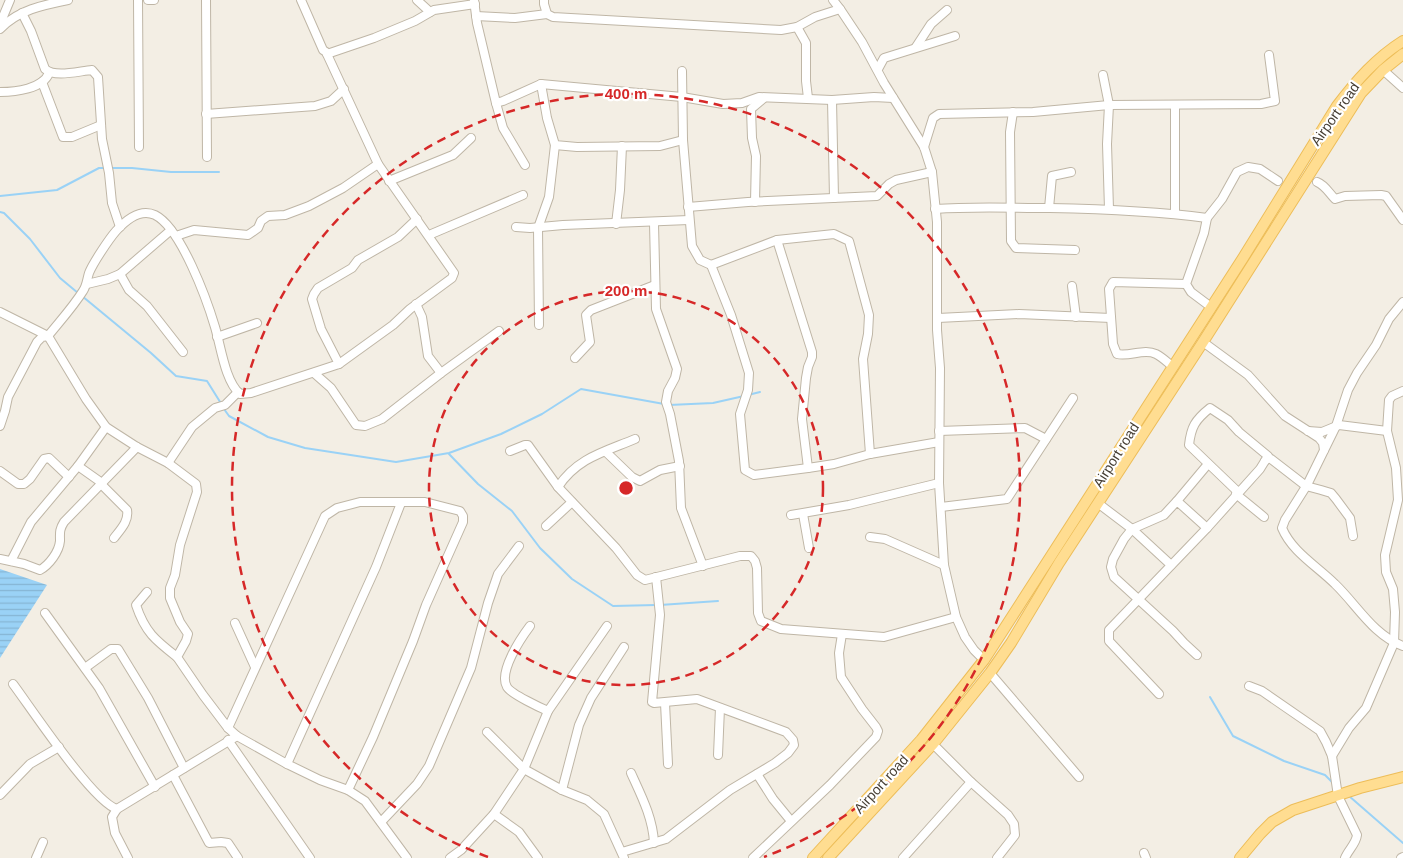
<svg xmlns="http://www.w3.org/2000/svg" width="1403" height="858" font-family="Helvetica,sans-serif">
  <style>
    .water { fill: url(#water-rules) }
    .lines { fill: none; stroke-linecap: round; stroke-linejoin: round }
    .stream { stroke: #9ad2f6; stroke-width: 2 }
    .minor-casing { stroke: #bfb6a6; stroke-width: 10 }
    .major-casing { stroke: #edbd58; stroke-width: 12 }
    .minor { stroke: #fff; stroke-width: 8 }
    .major { stroke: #ffdd91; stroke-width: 10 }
    .ring { fill: none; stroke: #d62828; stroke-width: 2.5; stroke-dasharray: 9 6 }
    .labels { text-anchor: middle; stroke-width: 4.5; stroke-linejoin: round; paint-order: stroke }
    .street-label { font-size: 14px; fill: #463e33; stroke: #fff }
    .centre { fill: #d62828; stroke: #fff; stroke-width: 2.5 }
    .ring-label { font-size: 15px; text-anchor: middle; font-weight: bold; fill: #d62828; stroke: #fff; stroke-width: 4.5; stroke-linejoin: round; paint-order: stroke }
  </style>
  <defs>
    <pattern id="water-rules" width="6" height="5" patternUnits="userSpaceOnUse" patternTransform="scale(1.25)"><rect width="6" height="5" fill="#9ad2f6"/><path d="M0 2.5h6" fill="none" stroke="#86b5d3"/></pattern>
  </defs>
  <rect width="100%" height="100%" fill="#f3eee4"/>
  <polygon class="water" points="0,569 47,585 0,658"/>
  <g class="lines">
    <g class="stream">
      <polyline points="111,168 132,168 171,172 219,172"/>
      <polyline points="0,196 57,190 99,168 106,168"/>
      <polyline points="0,212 4,213 30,239 60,278 78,293"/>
      <polyline points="82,296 151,353 176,376 207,381 222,405"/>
      <polyline points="748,395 760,392"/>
      <polyline points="669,405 713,403 744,396"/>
      <polyline points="224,409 229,416 268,437 305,448 396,462 449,453 501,434 542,414 581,389 664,404"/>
      <polyline points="449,454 478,484 512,511 540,548 572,579 613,606 656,605"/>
      <polyline points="660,605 718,601"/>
      <polyline points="1210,697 1233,736 1284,761 1325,775 1332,782"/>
      <polyline points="1349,796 1403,843"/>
    </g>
    <g class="minor-casing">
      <g id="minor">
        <polyline points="138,0 139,147"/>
        <polyline points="148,0 154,0"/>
        <polyline points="206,0 207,157"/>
        <polyline points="417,0 430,12"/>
        <polyline points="474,0 477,23 496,103 503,101 541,84 682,97 723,104 742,103 759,97 832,100 874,97 893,98"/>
        <polyline points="544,0 544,4 547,14 553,17 781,30 797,27 815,17 840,9 862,42 884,83 924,147 932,172 937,222 937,330 940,368 939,483 944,565 956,617 965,637 974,650 984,660"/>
        <polyline points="833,0 840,9"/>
        <path d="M22,13l9,18 14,38c10,9 34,2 47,1l6,7 4,62 7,34 3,30 8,24"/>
        <polyline points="476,16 515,18 547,14"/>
        <polyline points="0,24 10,0"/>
        <polyline points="797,27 806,43 806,81 808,98"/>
        <path d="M0,29c18,-19 43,-24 68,-29"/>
        <polyline points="916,47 931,24 947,10"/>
        <polyline points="327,54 374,38 415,21 434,10 475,4"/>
        <polyline points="878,69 884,58 955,36"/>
        <polyline points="1383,70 1403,88"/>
        <polyline points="682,71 683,140 692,246 700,260 711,265 731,315 749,373 748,390 740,414 745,470 754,475 808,468 834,464 870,454 939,442"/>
        <polyline points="1103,75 1109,105 1107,144 1109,209"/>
        <polyline points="42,82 63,137 72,137 101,125"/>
        <polyline points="541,84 547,118 555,145 577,147 660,146 683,140"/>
        <path d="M0,92c15,0 43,-3 49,-19"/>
        <polyline points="832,100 834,198"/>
        <polyline points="496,103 503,128 525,165"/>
        <polyline points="1175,105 1175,213"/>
        <polyline points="1013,112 1010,132 1011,241 1016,248 1075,250"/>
        <polyline points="206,114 315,106 331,101 344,89"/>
        <polyline points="924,147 933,118 939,114 1033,112 1109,105 1261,104 1275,101 1269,55"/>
        <polyline points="389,181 453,155 471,138"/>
        <path d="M1317,182c8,3 12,11 18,17l10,-3 36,-1 5,1 17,24"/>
        <polyline points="755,202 756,156 752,138 751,109 764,98"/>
        <polyline points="688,207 748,202 877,196 889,184 896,180 932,172"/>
        <polyline points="1049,208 1052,176 1071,172"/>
        <path d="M935,209c39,-3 77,-1 115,-1 53,1 105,3 157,10"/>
        <polyline points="654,223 656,309 677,369 675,378 668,391 666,402 670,414 679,461 681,508 703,566"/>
        <polyline points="616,224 620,190 622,146"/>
        <polyline points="516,227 530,228 563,225 689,220"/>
        <polyline points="429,235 523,195"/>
        <polyline points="176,236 194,230 248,235 258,228 261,221 268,216 285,215 309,206 343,188 378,164"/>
        <polyline points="777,240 812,352 812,357 808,367 806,378 802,419 808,468"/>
        <polyline points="711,265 777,240 834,234 849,241 869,315 868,334 863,359 870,454"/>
        <polyline points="120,274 129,290 147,306 183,352"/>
        <polyline points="87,284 108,279 120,274 171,230"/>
        <polyline points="1072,286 1076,317"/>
        <path d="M1403,302l-14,17 -13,26 -19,28 -9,17 -12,36 -29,59 -22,35 -3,8c10,24 35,38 53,56 22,21 38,51 68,62"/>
        <polyline points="416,304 422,317 428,356 441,373"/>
        <polyline points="1211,307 1191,292 1186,284 1204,233 1207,218 1222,199 1237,172 1248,167 1260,169 1278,181"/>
        <polyline points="0,312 48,336 86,399 106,427 137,447 168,463 196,484 197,492 180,545 175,575 170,588 170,598 180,622 188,634 186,641 177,657 203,695 228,728 237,736 287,764 320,780 348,790 365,801 407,858"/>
        <polyline points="938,318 1019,314 1111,318"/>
        <polyline points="539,325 538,228 549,197 555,145"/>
        <polyline points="217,337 257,323"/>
        <polyline points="1203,342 1248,375 1285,416 1319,438 1323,443 1324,450"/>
        <polyline points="575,358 590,342 586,315 591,310 655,285"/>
        <polyline points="339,364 321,329 312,299 314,294 318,288 352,268 358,260 398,237 417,219"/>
        <path d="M1172,366c-5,-4 -10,-9 -16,-12 -12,-6 -26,3 -39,0l-4,-10 -4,-55 4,-7 73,2"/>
        <polyline points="314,373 331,388 356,425 365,426 382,419 441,373 499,331"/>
        <path d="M0,426l5,-15 3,-14 29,-55 5,-5 6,-1c12,-15 25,-29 35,-45 4,-6 4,-12 6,-18 4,-10 20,-34 27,-42 9,-10 24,-23 39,-16 26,13 52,85 60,112 6,20 10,54 25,67l11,-1 88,-29 54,-39 17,-16 42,-31 2,-5 -76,-109 -52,-112 -3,-2 -22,-50"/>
        <polyline points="939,431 1025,428 1046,439"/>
        <polyline points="1308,431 1322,432 1339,425 1387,431"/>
        <polyline points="510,451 525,445 528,445 558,487 616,548 637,575 645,580 740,556 751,556 755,561 757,568 758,613 761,621 781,629 884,637 956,617"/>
        <polyline points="606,452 632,477 640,481 660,470 680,466"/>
        <polyline points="1265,461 1268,458 1271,459 1306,486 1321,490 1331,493 1336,499 1350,518 1353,536"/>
        <polyline points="168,463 192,427 215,408 225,405 238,392"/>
        <path d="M78,466l24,17 1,3 24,24c2,11 -6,19 -13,28"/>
        <polyline points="0,471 18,484 24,484 30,479 44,459 49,458 69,477"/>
        <path d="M558,487c19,-29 46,-35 77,-48"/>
        <polyline points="1236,494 1264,517"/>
        <polyline points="1177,501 1208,464"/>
        <polyline points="1099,504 1132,529 1171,565"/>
        <polyline points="941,507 1007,499 1073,398"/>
        <polyline points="803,514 809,548"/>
        <polyline points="791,515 849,505 939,483"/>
        <polyline points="546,526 572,502"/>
        <polyline points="870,537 885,539 944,565"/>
        <path d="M0,559l24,5 16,6c9,-5 19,-18 20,-29 0,-8 -1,-11 4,-19l73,-75"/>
        <polyline points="11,561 31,522 78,466 106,427"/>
        <path d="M147,592l-11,13c9,27 19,35 41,52"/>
        <polyline points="45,613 99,688 155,787"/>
        <polyline points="235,623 255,667"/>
        <path d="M530,626c-9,12 -32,46 -23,61 4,7 34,21 41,24"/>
        <polyline points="1197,655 1184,643 1173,631 1114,577 1111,567 1113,559 1124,539 1132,529 1164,515 1177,501 1207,528"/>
        <polyline points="85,668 111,649 118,649 148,698 184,768"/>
        <polyline points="990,673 1079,777"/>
        <path d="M13,684c18,24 80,118 104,125"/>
        <path d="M1249,686l13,5 58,40 6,11 6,14 6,40 19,39c-1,9 -9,15 -12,23"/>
        <path d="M1159,694l-50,-53v-11l98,-102 53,-59 8,-13 -29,-24 -11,-12 -18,-12c-15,12 -19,19 -21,37l49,47"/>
        <polyline points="665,703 668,764"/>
        <polyline points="228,728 325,516 337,508 360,502 425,502 460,511 463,516 463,522 426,605 413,641 373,737 348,790"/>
        <polyline points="487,732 524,769 562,790 587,800 604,814 624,858"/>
        <polyline points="228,740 310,858"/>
        <polyline points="933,744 971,782 1008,815 1014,824 1015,835 997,858"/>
        <polyline points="718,755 720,708"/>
        <polyline points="1332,756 1349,728 1366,708 1394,643 1395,612 1393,589 1386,572 1385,555 1398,500 1396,468 1387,431 1389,400 1392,396 1403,391"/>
        <polyline points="287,764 376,567 401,503"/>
        <path d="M631,773c10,22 22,45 23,70"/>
        <polyline points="757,774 773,799 791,821"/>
        <polyline points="173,775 209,843 221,842 228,843 238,858"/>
        <polyline points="562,790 579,725 591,698 624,647"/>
        <polyline points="0,795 30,764 59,747"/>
        <polyline points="494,814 519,832 538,858"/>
        <polyline points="381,822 417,784 429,766 471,668 488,603 498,574 519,546"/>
        <polyline points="622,852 666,839 730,790 775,763 788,753 794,745 793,740 786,732 697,699 654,703 652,702 660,615 656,577"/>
        <polyline points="1144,853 1146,858"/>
        <polyline points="36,858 43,842"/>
        <polyline points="128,858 115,833 112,817 117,809 237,736"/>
        <polyline points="450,858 461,850 494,814 524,769 548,711 607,626"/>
        <polyline points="753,858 830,785 876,737 878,731 876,727 862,709 841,677 839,653 842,634"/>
        <polyline points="903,858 971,782"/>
        <polyline points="1401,858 1403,857"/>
      </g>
    </g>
    <g class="major-casing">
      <g id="major">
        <path d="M813,858l108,-118 63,-80 259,-402 94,-152c19,-25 39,-48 66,-65"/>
        <polyline points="828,858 933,744 990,673 1011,643 1059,563 1203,342 1361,93 1383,70 1403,54"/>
        <polyline points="1240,858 1260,834 1272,822 1293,810 1360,788 1403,777"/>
      </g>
    </g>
    <use href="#minor" class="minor"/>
    <use href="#major" class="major"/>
  </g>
  <g class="ring">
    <circle cx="626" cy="488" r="197"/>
    <path d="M488 857A394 394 0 1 1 764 857"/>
  </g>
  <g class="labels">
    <g class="street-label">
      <text transform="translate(1335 114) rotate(-55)" y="5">Airport road</text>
      <text transform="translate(1116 455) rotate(-58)" y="5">Airport road</text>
      <text transform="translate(881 784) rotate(-48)" y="5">Airport road</text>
    </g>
  </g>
  <circle cx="626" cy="488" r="8" class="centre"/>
  <g class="ring-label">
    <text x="626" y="99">400 m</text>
    <text x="626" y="296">200 m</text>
  </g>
</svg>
